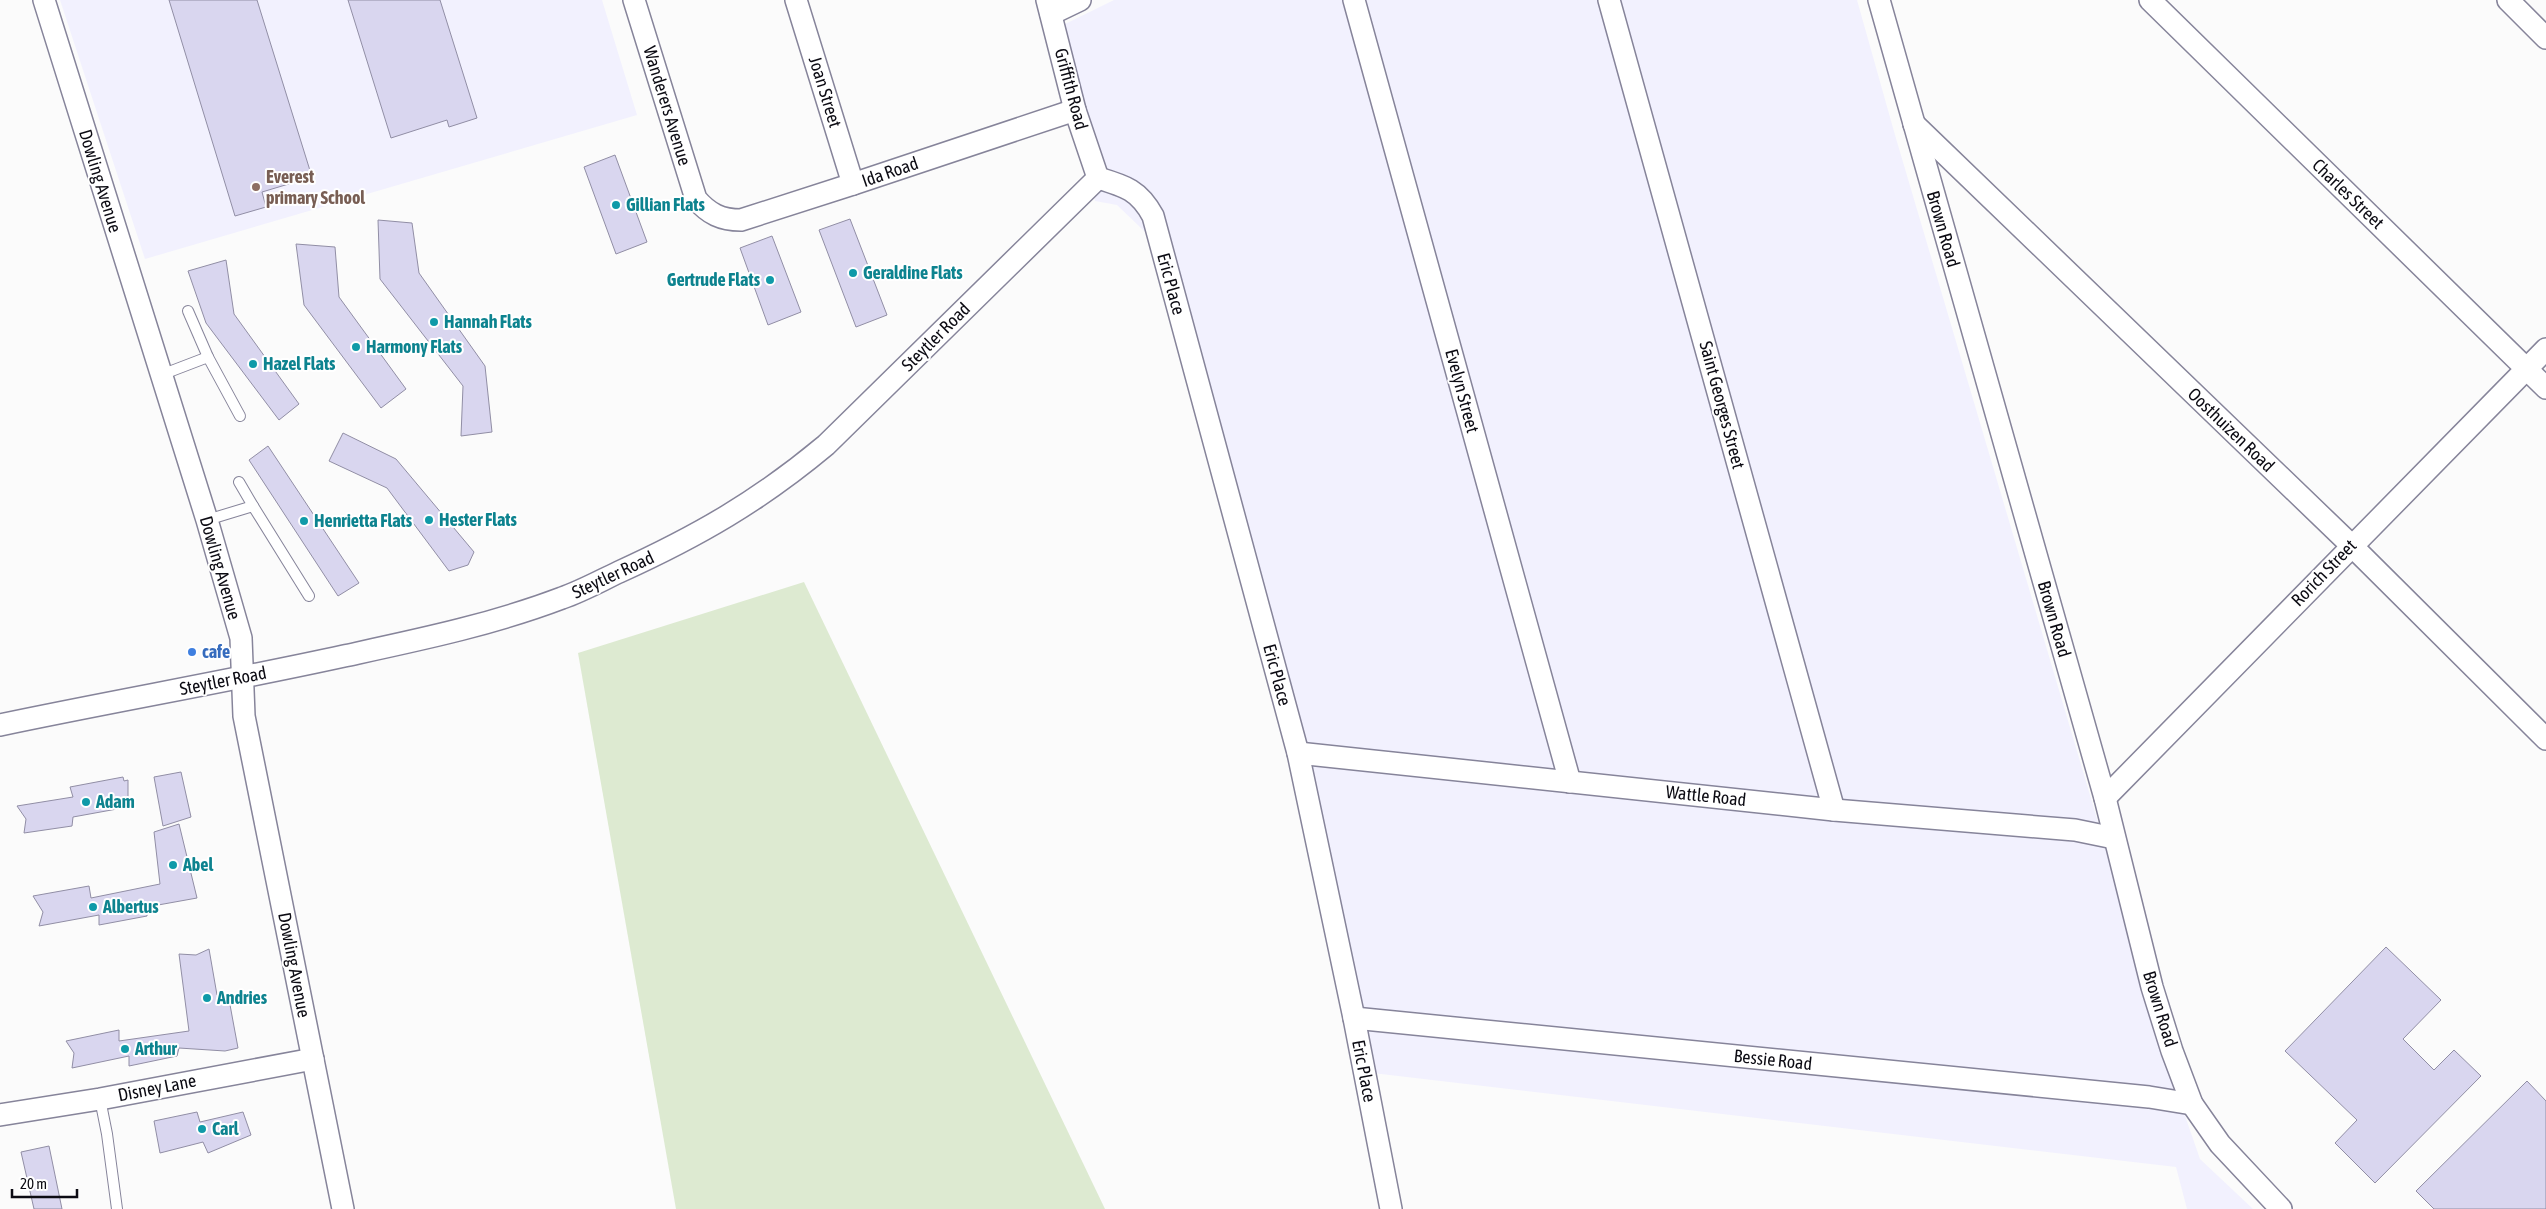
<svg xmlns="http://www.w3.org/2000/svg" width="2546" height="1209" font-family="'Asap Condensed',sans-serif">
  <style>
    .built { fill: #f2f1fe }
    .green { fill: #ddead1 }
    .building { fill: #d9d6ef; stroke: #918ea5 }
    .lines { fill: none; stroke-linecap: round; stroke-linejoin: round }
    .lane-casing { stroke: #86849a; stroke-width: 12 }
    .street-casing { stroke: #86849a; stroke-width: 24 }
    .lane { stroke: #fff; stroke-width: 10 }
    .street { stroke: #fff; stroke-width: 21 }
    .education-dot { fill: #8d6e63; stroke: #fff; stroke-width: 2 }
    .culture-dot { fill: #0f9aa8; stroke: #fff; stroke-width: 2 }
    .shop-dot { fill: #3f7fe0; stroke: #fff; stroke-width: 2 }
    .labels { text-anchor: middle; stroke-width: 4; stroke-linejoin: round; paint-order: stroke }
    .street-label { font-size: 18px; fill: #0c0b13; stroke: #fff }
    .education-label { font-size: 18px; font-weight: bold; fill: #785e54; stroke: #fff; text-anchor: start }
    .culture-label { font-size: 18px; font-weight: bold; fill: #0d838f; stroke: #fff; text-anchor: start }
    .shop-label { font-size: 18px; font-weight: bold; fill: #366cbe; stroke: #fff; text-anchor: start }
  </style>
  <rect width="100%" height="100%" fill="#fbfbfb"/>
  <g class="built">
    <polygon points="60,0 602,0 637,115 145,259"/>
    <polygon points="1114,0 1857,0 1895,135 2183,1110 2200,1159 2253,1209 2187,1209 2176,1167 1364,1072 1165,251 1117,205 1095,201 1059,27"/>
  </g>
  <polygon class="green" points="804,582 1105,1209 676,1209 578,653"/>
  <g class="building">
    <polygon points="169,0 257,0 312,177 262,192 266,207 235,216"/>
    <polygon points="348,0 440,0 477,118 449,127 447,120 391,138"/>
    <polygon points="615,155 647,242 616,254 584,167"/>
    <polygon points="850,219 887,315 856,327 819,230"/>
    <polygon points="378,220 412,223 419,273 485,366 492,432 461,436 463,386 380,279"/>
    <polygon points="772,236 801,312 768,325 740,248"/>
    <polygon points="296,244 335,247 339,297 406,389 381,408 304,305"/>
    <polygon points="226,260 234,314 299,404 279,420 206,323 188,271"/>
    <polygon points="343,433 396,459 474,552 468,565 449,571 387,488 329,461"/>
    <polygon points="268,446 359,583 338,596 249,460"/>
    <polygon points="181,772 191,817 163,826 154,777"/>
    <polygon points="123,777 124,781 128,780 128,807 73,817 72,826 24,833 26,819 17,806 73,797 70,787"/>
    <polygon points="179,824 197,898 147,907 147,916 99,925 99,915 39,926 43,912 33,896 89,886 91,898 160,884 154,832"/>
    <polygon points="2386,947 2441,1000 2403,1039 2434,1070 2454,1050 2481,1076 2375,1183 2335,1143 2357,1120 2285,1051"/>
    <polygon points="209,949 217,995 228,994 238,1048 225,1051 179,1048 177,1056 129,1066 129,1056 72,1068 74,1053 66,1041 119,1030 119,1041 189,1031 179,954 196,955"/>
    <polygon points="2527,1081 2546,1101 2546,1209 2434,1209 2416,1191"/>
    <polygon points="197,1112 200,1122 243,1112 251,1135 208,1153 203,1142 160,1153 154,1121"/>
    <polygon points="49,1146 62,1209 34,1209 21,1152"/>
  </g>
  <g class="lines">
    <g class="lane-casing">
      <g id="lane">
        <polyline points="188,311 208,357"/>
        <polyline points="161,375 208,357 240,416"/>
        <polyline points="239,482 253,506"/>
        <polyline points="207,520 253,506 309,596"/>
        <polyline points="100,1099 107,1134 117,1209"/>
      </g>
    </g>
    <g class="street-casing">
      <g id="street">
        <polyline points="44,0 207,520 241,638 244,716 343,1209"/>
        <path d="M634,0l62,199c13,15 25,21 45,21l112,-36 222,-74"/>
        <polyline points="796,0 853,184"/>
        <polyline points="1047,0 1075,110 1098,178"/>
        <polyline points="1354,0 1570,782"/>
        <polyline points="1609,0 1834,810"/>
        <polyline points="1879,0 2105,798 2152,987 2172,1051 2192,1104 2220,1144 2281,1209"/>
        <polyline points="2150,0 2546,388"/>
        <polyline points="2508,0 2546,38"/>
        <polyline points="1051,14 1080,0"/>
        <polyline points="1914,124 2351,545 2546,739"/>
        <path d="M1098,178c27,8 41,12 55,38l145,537 56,265 37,191"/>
        <path d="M0,725c114,-24 230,-44 344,-69 74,-16 147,-31 218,-58 20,-7 38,-17 57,-26 79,-36 140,-71 207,-127l272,-267"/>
        <polyline points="1298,753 1834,810 2075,830 2114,838"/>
        <polyline points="2105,798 2546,349"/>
        <polyline points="1354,1018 2149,1097 2192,1104"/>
        <polyline points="0,1115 100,1099 313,1059"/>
      </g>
    </g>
    <use href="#lane" class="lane"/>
    <use href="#street" class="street"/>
  </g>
  <circle class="education-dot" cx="256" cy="187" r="5"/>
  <g class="culture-dot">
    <circle cx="616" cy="205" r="5"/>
    <circle cx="853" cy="273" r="5"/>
    <circle cx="770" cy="280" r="5"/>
    <circle cx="434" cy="322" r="5"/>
    <circle cx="356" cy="347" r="5"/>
    <circle cx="253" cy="364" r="5"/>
    <circle cx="429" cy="520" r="5"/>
    <circle cx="304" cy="521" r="5"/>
    <circle cx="86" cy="802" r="5"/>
    <circle cx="173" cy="865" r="5"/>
    <circle cx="93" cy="907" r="5"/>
    <circle cx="207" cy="998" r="5"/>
    <circle cx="125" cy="1049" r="5"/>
    <circle cx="202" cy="1129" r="5"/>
  </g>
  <circle class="shop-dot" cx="192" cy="652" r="5"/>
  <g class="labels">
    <g class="street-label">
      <text transform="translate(1071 89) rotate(75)" y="6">Griffith Road</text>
      <text transform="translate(825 92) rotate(73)" y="6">Joan Street</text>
      <text transform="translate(667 106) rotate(73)" y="6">Wanderers Avenue</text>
      <text transform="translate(890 172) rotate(-19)" y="6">Ida Road</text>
      <text transform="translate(100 181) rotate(73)" y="6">Dowling Avenue</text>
      <text transform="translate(2348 194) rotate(44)" y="6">Charles Street</text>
      <text transform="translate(1943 229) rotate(74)" y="6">Brown Road</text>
      <text transform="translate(1171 284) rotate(75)" y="6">Eric Place</text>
      <text transform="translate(936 337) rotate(-45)" y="6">Steytler Road</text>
      <text transform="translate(1462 391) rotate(75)" y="6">Evelyn Street</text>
      <text transform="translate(1722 405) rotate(75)" y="6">Saint Georges Street</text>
      <text transform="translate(2231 430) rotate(44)" y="6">Oosthuizen Road</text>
      <text transform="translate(220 568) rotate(74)" y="6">Dowling Avenue</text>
      <text transform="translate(2324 573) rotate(-46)" y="6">Rorich Street</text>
      <text transform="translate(613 575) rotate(-25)" y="6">Steytler Road</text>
      <text transform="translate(2054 619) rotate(74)" y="6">Brown Road</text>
      <text transform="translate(1277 675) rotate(75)" y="6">Eric Place</text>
      <text transform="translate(223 681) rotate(-11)" y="6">Steytler Road</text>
      <text transform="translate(1706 796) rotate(6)" y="6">Wattle Road</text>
      <text transform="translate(294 965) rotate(79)" y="6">Dowling Avenue</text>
      <text transform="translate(2160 1009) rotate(73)" y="6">Brown Road</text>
      <text transform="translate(1773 1060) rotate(6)" y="6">Bessie Road</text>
      <text transform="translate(1364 1071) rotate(79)" y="6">Eric Place</text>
      <text transform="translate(157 1088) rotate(-11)" y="6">Disney Lane</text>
    </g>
    <g class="education-label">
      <text x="266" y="183">Everest<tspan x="266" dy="21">primary School</tspan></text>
    </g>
    <g class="culture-label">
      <text x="626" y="211">Gillian Flats</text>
      <text x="863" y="279">Geraldine Flats</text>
      <text x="760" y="286" text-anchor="end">Gertrude Flats</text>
      <text x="444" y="328">Hannah Flats</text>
      <text x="366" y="353">Harmony Flats</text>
      <text x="263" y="370">Hazel Flats</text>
      <text x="439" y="526">Hester Flats</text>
      <text x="314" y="527">Henrietta Flats</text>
      <text x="96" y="808">Adam</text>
      <text x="183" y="871">Abel</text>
      <text x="103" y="913">Albertus</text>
      <text x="217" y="1004">Andries</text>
      <text x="135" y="1055">Arthur</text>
      <text x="212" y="1135">Carl</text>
    </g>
    <g class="shop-label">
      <text x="202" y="658">cafe</text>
    </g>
  </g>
  <path d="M12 1189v8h65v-8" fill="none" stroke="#0c0b13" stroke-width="2.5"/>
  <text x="20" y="1189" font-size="15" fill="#0c0b13" stroke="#ffffff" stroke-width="4" paint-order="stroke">20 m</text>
</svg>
